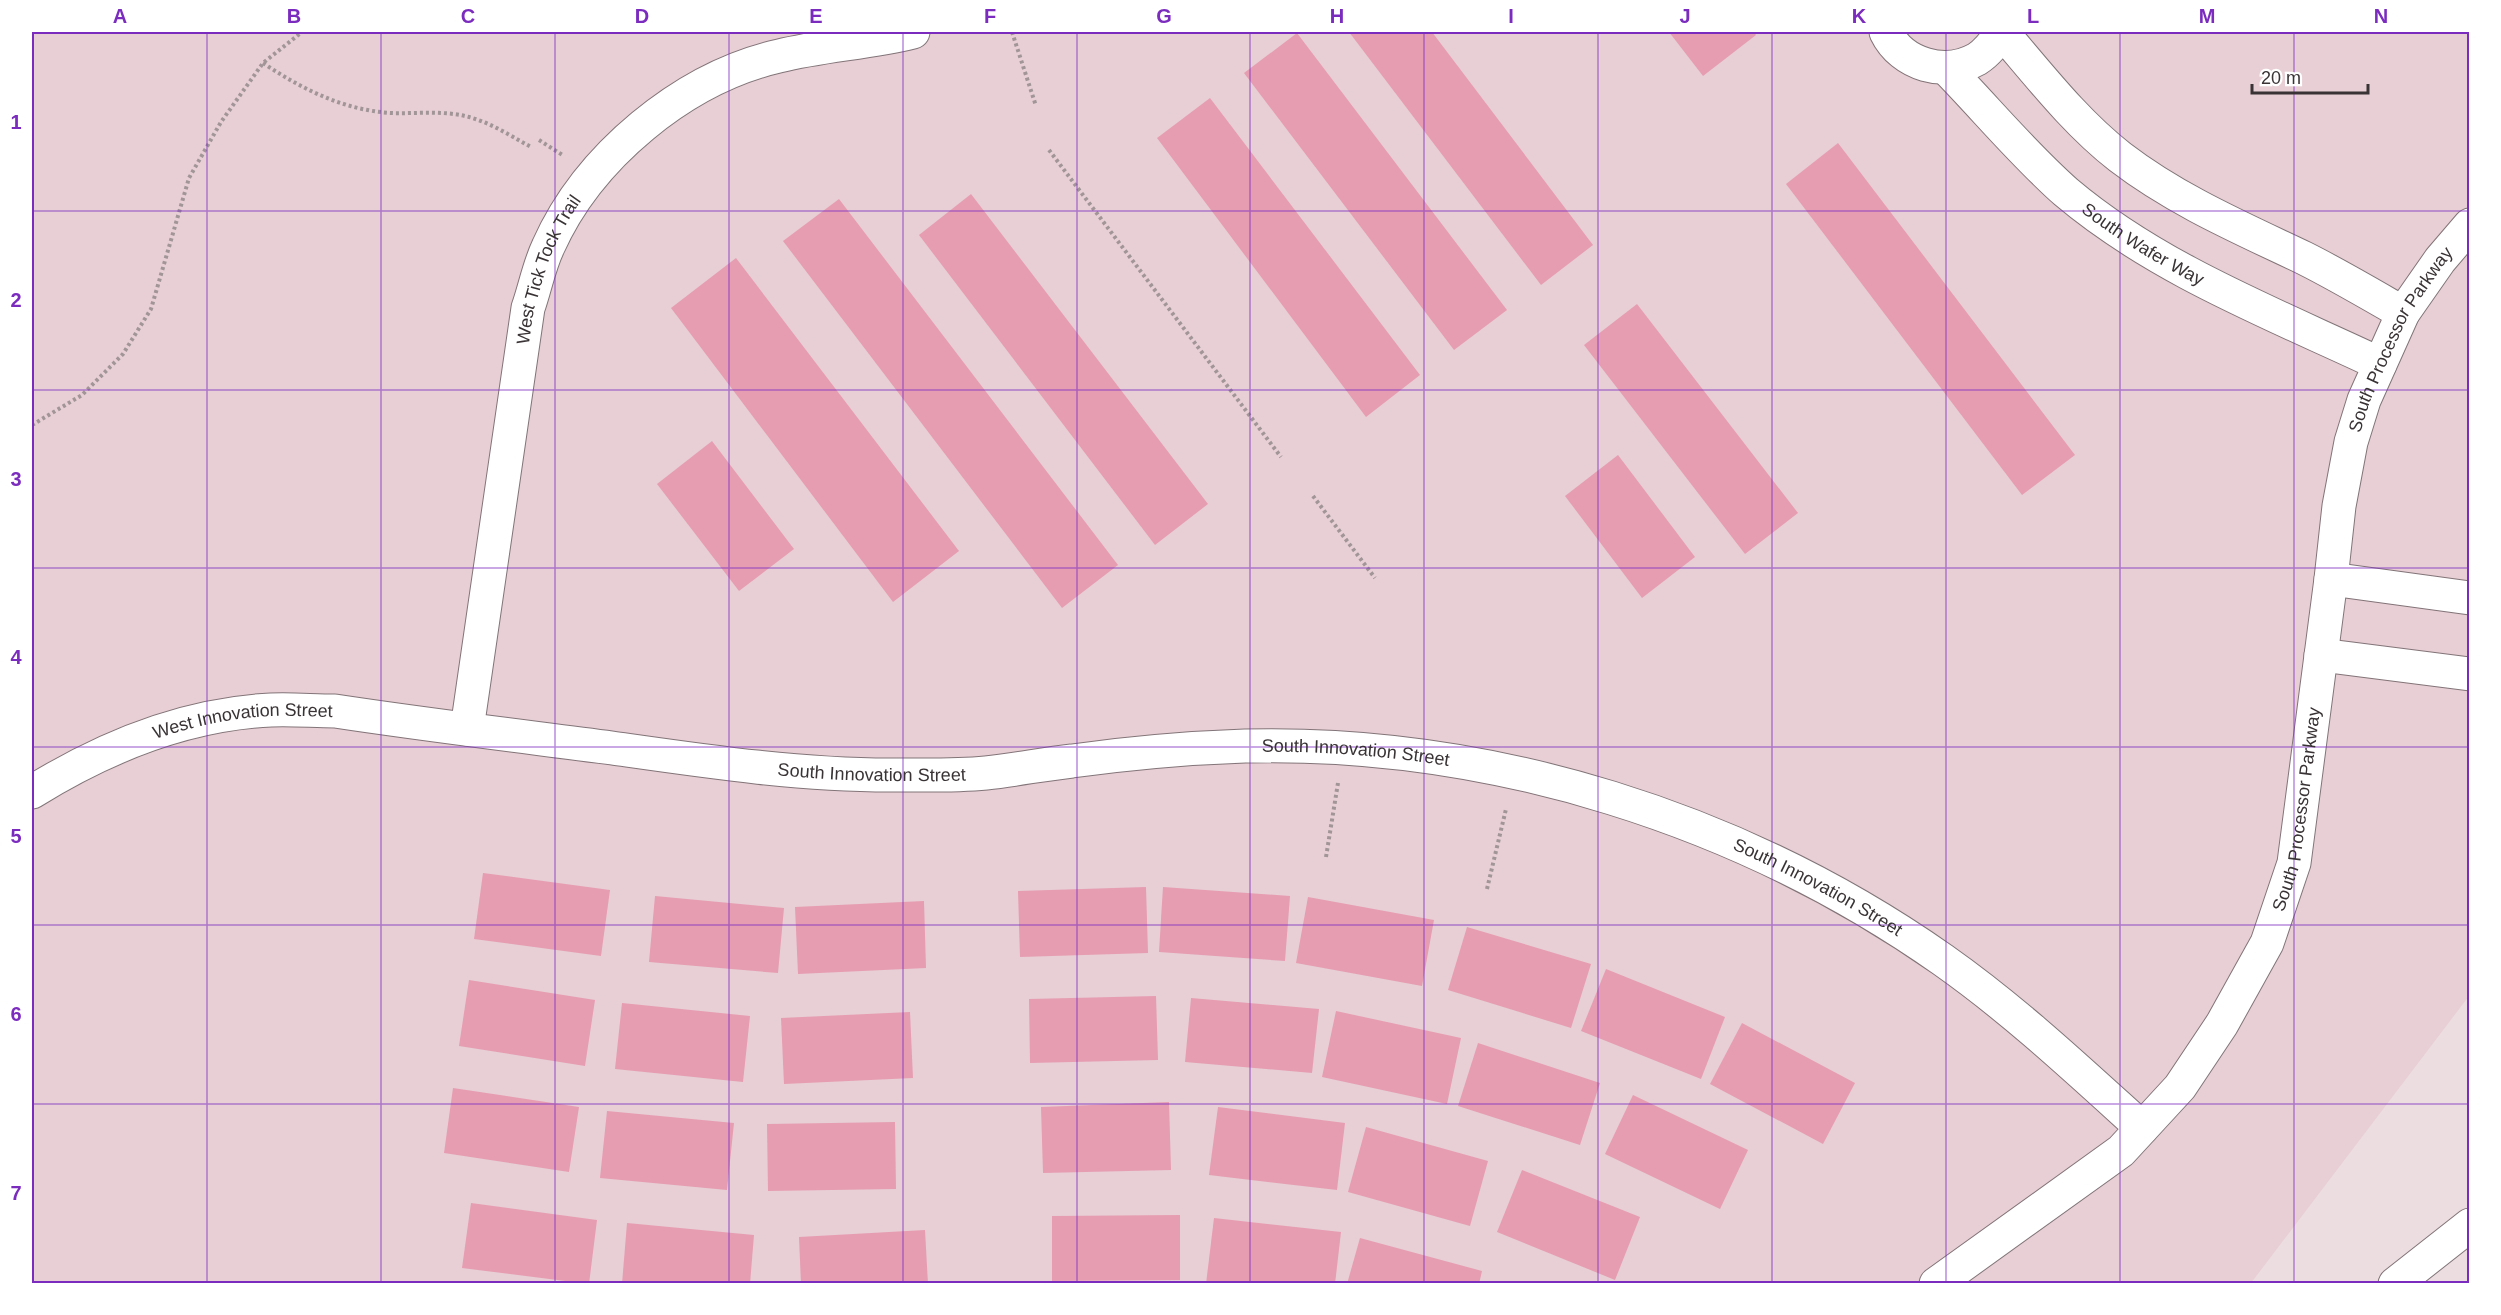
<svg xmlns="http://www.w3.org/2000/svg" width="2501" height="1315" font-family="Arial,sans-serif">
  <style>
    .built { fill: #e7cfd5 }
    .building { fill: #e69db2 }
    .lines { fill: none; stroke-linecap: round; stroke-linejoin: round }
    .street-casing { stroke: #827478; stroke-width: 35 }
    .secondary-casing { stroke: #827478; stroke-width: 35 }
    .path { stroke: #a19598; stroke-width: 4; stroke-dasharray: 3 3; stroke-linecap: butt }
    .street { stroke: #fff; stroke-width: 33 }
    .secondary { stroke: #fff; stroke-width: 33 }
    .grid { fill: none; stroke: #7b2cbf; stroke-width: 1.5; stroke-opacity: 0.55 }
    .labels { text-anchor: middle; stroke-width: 5; stroke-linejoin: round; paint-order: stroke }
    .street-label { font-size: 18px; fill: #393335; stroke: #fff }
    .neatline { fill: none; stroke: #7b2cbf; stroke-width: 2 }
    .grid-label { font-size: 20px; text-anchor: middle; font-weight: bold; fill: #7b2cbf }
  </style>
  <rect width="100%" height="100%" fill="#ecdde0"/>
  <polygon class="built" points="32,32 2469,32 2469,996 2251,1283 32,1283"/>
  <g class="building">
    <polygon points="1349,32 1432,32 1593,245 1541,285"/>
    <polygon points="1669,32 1754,32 1756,35 1703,76"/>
    <polygon points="1297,33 1507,310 1454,350 1244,73"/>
    <polygon points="1210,98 1420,375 1366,417 1157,138"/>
    <polygon points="1838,143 2075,455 2022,495 1786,184"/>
    <polygon points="971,194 1208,504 1155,545 919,235"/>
    <polygon points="839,199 1118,565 1062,608 783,241"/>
    <polygon points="736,258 959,551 893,602 671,308"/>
    <polygon points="1637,304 1798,513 1745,554 1584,345"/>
    <polygon points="712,441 794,549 739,591 657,484"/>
    <polygon points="1618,455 1695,557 1642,598 1565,496"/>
    <polygon points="483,873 610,890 601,956 474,939"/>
    <polygon points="1146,887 1148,953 1020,957 1018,891"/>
    <polygon points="1163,887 1290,896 1285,961 1159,952"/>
    <polygon points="655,896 784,908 778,973 649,962"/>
    <polygon points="1308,897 1434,920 1422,986 1296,963"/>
    <polygon points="924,901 926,968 798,974 795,907"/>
    <polygon points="1467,927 1591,964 1571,1028 1448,990"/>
    <polygon points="1606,969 1725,1017 1701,1079 1581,1031"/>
    <polygon points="469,980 595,1000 585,1066 459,1046"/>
    <polygon points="1156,996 1158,1060 1030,1063 1029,999"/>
    <polygon points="1191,998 1319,1009 1312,1073 1185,1062"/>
    <polygon points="622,1003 750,1016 743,1082 615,1069"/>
    <polygon points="1336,1011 1461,1038 1447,1104 1322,1077"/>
    <polygon points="910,1012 913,1078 784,1084 781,1018"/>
    <polygon points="1742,1023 1855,1083 1823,1144 1710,1084"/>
    <polygon points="1478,1043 1600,1083 1580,1145 1458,1106"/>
    <polygon points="453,1088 579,1107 569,1172 444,1153"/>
    <polygon points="1633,1095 1748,1150 1720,1209 1605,1154"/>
    <polygon points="1169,1102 1171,1170 1043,1173 1041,1107"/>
    <polygon points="1218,1107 1345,1123 1337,1190 1209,1175"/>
    <polygon points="607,1111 734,1123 727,1190 600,1178"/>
    <polygon points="895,1122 896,1189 768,1191 767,1124"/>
    <polygon points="1366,1127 1488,1161 1470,1226 1348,1192"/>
    <polygon points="1522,1170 1640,1217 1615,1280 1497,1232"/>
    <polygon points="471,1203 597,1220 589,1284 462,1268"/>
    <polygon points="1180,1215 1180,1280 1052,1281 1052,1216"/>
    <polygon points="1214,1218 1341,1232 1335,1284 1206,1284"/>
    <polygon points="627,1223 754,1235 750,1284 622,1284"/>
    <polygon points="925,1230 928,1284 801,1284 799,1237"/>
    <polygon points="1360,1238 1482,1271 1479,1284 1347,1284"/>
  </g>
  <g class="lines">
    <g class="street-casing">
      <g id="street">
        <path d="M1886,32c16,33 59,45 91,27 11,-7 18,-17 25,-27"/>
        <path d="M2002,32c37,43 73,90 118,125 56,43 121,71 184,101 34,17 66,36 99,55"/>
        <path id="s1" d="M1946,68c40,41 77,86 120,124 91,77 208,122 314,172"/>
        <polyline points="2331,579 2470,598"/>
        <polyline points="2321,655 2470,674"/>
        <path id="s2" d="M467,729l61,-421c7,-20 11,-42 20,-61 40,-90 135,-169 231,-191 44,-11 90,-13 134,-24"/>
        <path id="s3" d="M32,792c71,-44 154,-78 239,-82 21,-1 43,1 64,1 92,14 185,25 277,37 92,13 185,27 278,27 32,0 65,1 96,-2 29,-3 58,-9 86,-12 58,-8 115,-13 173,-15 247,-6 497,73 698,214 71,50 135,110 199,168"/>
        <path id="s4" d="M1936,1284l185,-133 59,-64 42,-63 45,-81 27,-80 37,-284 8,-73 12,-64 13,-42 39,-87 37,-53 30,-35"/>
      </g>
    </g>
    <g class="secondary-casing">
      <polyline id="secondary" points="2395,1284 2470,1225"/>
    </g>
    <g class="path">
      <polyline points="1012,32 1036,106"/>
      <path d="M263,63c39,26 80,47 128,50 26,1 52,-3 78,4 22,6 42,19 62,30"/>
      <polyline points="539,140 564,156"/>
      <polyline points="1049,150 1281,457"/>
      <polyline points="32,425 82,395 123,354 151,309 189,178 221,122 263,63 302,32"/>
      <polyline points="1313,496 1375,578"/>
      <polyline points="1326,857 1338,783"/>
      <polyline points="1487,889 1506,809"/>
    </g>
    <use href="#street" class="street"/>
    <use href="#secondary" class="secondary"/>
  </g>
  <path class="grid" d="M207,32v1252M381,32v1252M555,32v1252M729,32v1252M903,32v1252M1077,32v1252M1250,32v1252M1424,32v1252M1598,32v1252M1772,32v1252M1946,32v1252M2120,32v1252M2294,32v1252M32,211h2438M32,390h2438M32,568h2438M32,747h2438M32,925h2438M32,1104h2438"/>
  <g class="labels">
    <g class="street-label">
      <text dy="6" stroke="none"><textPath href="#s1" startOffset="266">South Wafer Way</textPath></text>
      <text dy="6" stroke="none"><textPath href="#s2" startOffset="468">West Tick Tock Trail</textPath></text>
      <text dy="6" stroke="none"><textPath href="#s4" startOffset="1107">South Processor Parkway</textPath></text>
      <text dy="6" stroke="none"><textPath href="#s3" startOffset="226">West Innovation Street</textPath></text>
      <text dy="6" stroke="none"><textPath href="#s3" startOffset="1346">South Innovation Street</textPath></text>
      <text dy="6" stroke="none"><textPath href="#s3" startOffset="860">South Innovation Street</textPath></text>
      <text dy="6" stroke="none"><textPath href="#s4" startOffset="621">South Processor Parkway</textPath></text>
      <text dy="6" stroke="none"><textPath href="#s3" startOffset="1832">South Innovation Street</textPath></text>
    </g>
  </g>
  <rect width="2501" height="1315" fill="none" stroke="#ffffff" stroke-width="66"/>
  <path d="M2252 84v9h116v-9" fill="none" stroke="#393335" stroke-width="3"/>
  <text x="2261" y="84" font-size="18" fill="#393335" stroke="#ffffff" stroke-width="4.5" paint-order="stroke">20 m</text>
  <rect x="33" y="33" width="2435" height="1249" class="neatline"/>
  <g class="grid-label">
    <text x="120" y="23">A</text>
    <text x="294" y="23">B</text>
    <text x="468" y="23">C</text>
    <text x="642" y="23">D</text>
    <text x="816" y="23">E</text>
    <text x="990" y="23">F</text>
    <text x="1164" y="23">G</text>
    <text x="1337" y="23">H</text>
    <text x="1511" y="23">I</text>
    <text x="1685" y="23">J</text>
    <text x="1859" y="23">K</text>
    <text x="2033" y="23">L</text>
    <text x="2207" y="23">M</text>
    <text x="2381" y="23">N</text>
    <text x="16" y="129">1</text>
    <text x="16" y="307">2</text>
    <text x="16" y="486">3</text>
    <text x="16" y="664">4</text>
    <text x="16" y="843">5</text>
    <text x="16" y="1021">6</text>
    <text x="16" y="1200">7</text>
  </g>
</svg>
